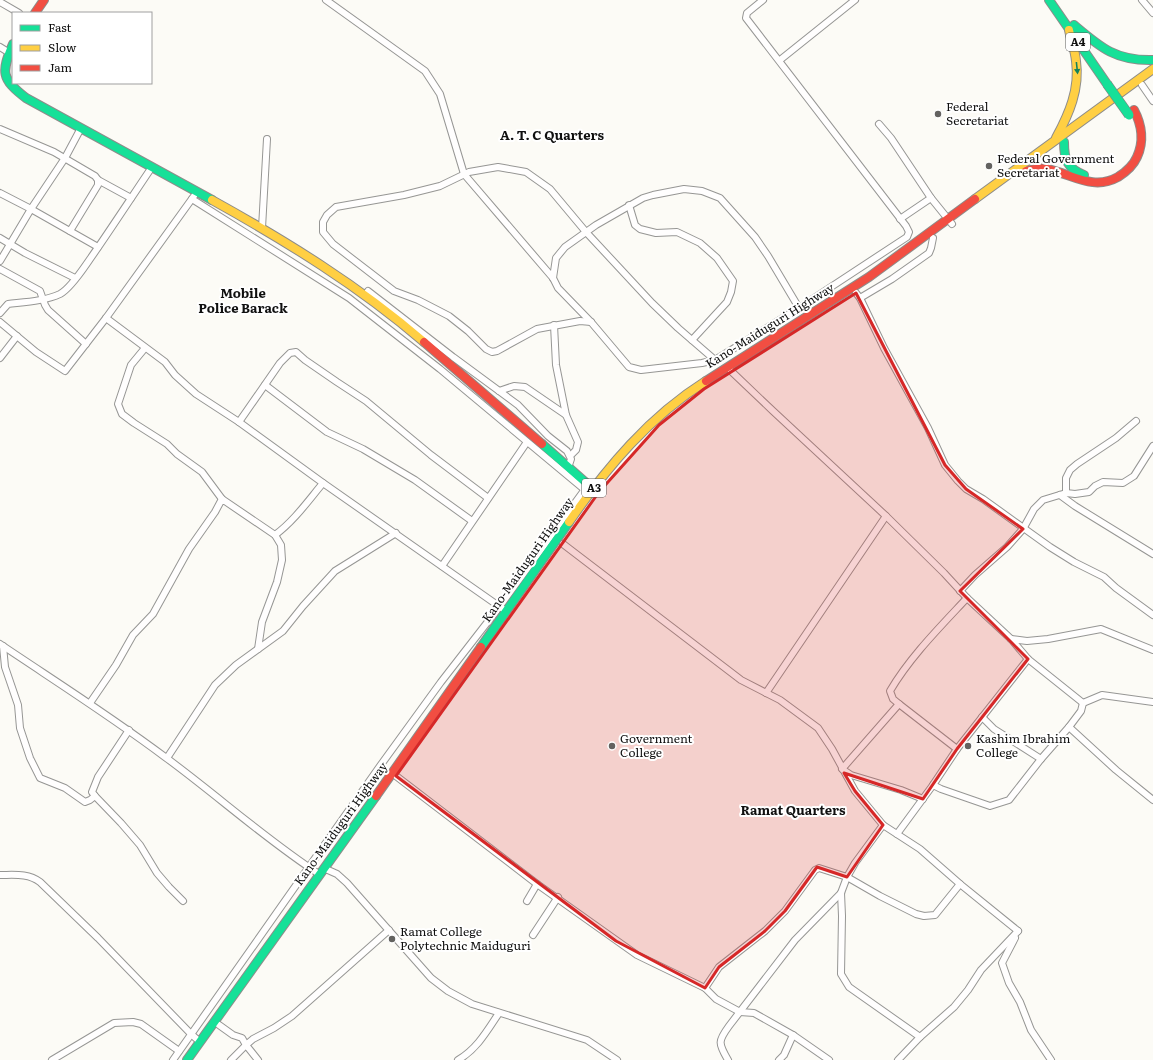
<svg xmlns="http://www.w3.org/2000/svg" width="1153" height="1060" font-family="Literata,serif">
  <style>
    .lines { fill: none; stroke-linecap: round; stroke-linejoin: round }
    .street-casing { stroke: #969694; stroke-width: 8 }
    .fast-casing { stroke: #8d8c8a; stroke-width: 10 }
    .slow-casing { stroke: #8d8c8a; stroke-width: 10 }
    .jam-casing { stroke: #8d8c8a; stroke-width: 10 }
    .street { stroke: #fffefe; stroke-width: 6 }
    .fast { stroke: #16e098; stroke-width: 8 }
    .slow { stroke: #ffcf43; stroke-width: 8 }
    .jam { stroke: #f24e42; stroke-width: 8 }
    .fast-bridge-casing { stroke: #848381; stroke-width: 10; stroke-linecap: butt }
    .fast-bridge { stroke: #16e098; stroke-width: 9 }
    .oneway { fill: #13825b }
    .marked { fill: #d62828; fill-opacity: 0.2; stroke: #d62828; stroke-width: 3; stroke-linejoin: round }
    .poi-dot { fill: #636260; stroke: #fff; stroke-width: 1.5 }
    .labels { text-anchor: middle; stroke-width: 4; stroke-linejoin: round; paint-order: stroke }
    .shield { fill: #fff; stroke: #585858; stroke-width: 1 }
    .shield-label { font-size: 11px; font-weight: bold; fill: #101010 }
    .poi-label { font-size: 12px; fill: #101010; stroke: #fff; text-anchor: start }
    .street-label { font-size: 12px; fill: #101010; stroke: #fff }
    .neighbourhood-label { font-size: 13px; font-weight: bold; fill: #101010; stroke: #fff }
  </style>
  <rect width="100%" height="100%" fill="#fcfbf6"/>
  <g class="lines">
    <g class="street-casing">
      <g id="street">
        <polyline points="326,0 425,71 440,94 464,174 553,278 558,288 591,322 629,367 641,370 702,363 715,360 799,308 907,237 909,232 906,226 746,18 747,13 763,0"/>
        <polyline points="1142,0 1153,13"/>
        <polyline points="0,2 19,13"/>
        <polyline points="0,47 8,52"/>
        <polyline points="780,60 855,0"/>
        <polyline points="1142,85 1153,101"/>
        <polyline points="879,124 891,138 931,198 952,224"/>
        <polyline points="0,129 54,152 95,176 98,180 98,185 70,231"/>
        <polyline points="98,180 131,198"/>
        <polyline points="0,193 31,209 98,247"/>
        <polyline points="192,199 349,298 440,369 585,490"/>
        <polyline points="629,205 635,225 640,229 656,233 677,232 700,243 717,258 733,281 731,292 727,302 692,340"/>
        <polyline points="900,219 931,198"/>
        <polyline points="262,228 267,139"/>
        <polyline points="0,238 25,253 75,278"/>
        <polyline points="0,261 31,209 65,158 81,128"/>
        <polyline points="0,269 40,291 45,305 48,310 86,344"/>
        <polyline points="553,278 556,258 565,247 596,225 643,198 653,195 684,189 702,191 720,198 755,237 768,256 799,308"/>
        <polyline points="368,291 453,357 518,405 548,436 567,451 571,459 568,468"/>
        <polyline points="856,293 860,298 884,348 928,428 945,465 958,481 966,489 983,499 1050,547 1074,562 1104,577 1116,588 1153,615"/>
        <polyline points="860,298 892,279 929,253 931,248 933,238"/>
        <path d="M0,313l8,-9c17,-2 37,-3 52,-10 11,-6 23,-25 30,-35 21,-30 41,-61 62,-92"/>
        <polyline points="106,318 165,362 175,375 196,394 239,422 323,483 503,609"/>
        <polyline points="0,322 36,352 65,371 106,318 194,196"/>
        <polyline points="591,322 580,321 537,329 497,351 492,352 486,349 468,331 449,316 418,300 394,291 333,244 323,232 323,222 327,215 336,207 404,195 440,186 469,172 498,167 526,172 550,189 586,232 652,303 678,328 715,360"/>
        <polyline points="554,325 556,365 566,415 578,442 576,450 570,456"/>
        <polyline points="145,348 131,365 118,404 122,414 134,423 167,444 177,454 202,472 222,499"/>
        <polyline points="0,358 17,336"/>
        <polyline points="731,371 773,411 886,516 944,573 967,598 1011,639 1028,659 1083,703"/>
        <polyline points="265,385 327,432 363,449 415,480 472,521"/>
        <polyline points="499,391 514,386 525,387 566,415"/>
        <polyline points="239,422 280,363 290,353 296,352 305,360 337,382 366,401 431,455 488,498"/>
        <polyline points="1066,493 1066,478 1070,470 1077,464 1116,438 1136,421"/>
        <polyline points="1060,495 1075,506 1153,554"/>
        <path d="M275,535c19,-14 33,-34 48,-52"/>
        <polyline points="563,544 741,680 780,700 818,728 832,749 855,791 883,825 920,849 960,884 1018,931"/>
        <polyline points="442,566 527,442"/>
        <polyline points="960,591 975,575 1007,547 1023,529 1034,509 1043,500 1066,493 1075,494 1089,492 1095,486 1103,482 1123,483 1134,476 1153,446"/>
        <polyline points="1011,639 1027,641 1048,639 1101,629 1153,650"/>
        <path d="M0,644c55,37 112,73 165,113 52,38 100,82 154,117"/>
        <polyline points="3,646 5,667 18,705 20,728 30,758 40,778 65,788 85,802 90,800 95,796"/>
        <polyline points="766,693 886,516"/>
        <polyline points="90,703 116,665 133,635 153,614 189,549 215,512 222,499 275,535 281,545 282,560 277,582 262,622 258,649"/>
        <polyline points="1083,703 1102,695 1153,702"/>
        <polyline points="899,704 842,769 851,775 901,790 923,799"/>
        <polyline points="982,717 994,729 1041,759"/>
        <polyline points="1069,727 1116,770 1153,800"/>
        <polyline points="129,730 98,777 92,792 95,796 121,823 140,845 157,873 169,887 183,901"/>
        <path d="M957,749l-58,-45 -6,-5 -3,-8c20,-34 50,-64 77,-93"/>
        <polyline points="167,758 215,685 236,665 283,631 303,606 335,571 396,533"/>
        <polyline points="396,776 537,884 637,955 705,988 716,999 740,1012 754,1013 793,1035 829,1060"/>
        <polyline points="933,785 941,789 990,806 1009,800 1041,759 1069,727 1081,711 1083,703"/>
        <polyline points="883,825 855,863 847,877 841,893 842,916 841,974 849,987 920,1037"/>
        <polyline points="897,834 933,785 957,749 1028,659"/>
        <polyline points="328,870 337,874 347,883 431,978 448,991 472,1004 587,1040 617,1060"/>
        <path d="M0,875c14,0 28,-2 40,7l58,56 93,96 9,8"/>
        <polyline points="527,901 537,884"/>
        <polyline points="533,935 558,897"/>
        <polyline points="1015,938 1002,963 1009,983 1020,1002 1031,1030 1051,1060"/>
        <polyline points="705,988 719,967 765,931 785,911 815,870 819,868 847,877 880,896 916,914 924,916 935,915 960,884"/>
        <polyline points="219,1025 233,1035 242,1038 246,1045 253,1039 274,1028 292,1016 389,930"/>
        <polyline points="52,1060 114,1023 133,1022 141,1024 179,1051"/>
        <polyline points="173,1060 380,766 441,682 500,606 588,485"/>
        <polyline points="231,1060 246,1045 258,1060"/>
        <path d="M458,1060c19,-11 29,-29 41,-47"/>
        <path d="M728,1060c-10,-17 -10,-19 1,-34l66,-86 46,-47"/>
        <polyline points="779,1060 784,1055 793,1035"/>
        <polyline points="898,1060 920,1037 954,1007 968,990 981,970 1018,931"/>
      </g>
    </g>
    <g class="fast-casing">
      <g id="fast">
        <polyline points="1049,0 1107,84"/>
        <path d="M1074,25c27,23 42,36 79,35"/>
        <path d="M13,44c-12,28 -12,35 13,54l186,102"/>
        <path d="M1064,142c0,18 3,26 20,33"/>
        <polyline points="542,444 593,489"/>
        <polyline points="481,647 569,522"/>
        <polyline points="187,1060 376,796"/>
      </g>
    </g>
    <g class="slow-casing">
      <g id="slow">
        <path d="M1056,138c13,-24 24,-49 20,-77 -1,-11 -5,-21 -7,-31"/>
        <polyline points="975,199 1153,69"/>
        <path d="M212,200c74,41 147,86 212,142"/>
        <path d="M569,522c38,-55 80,-105 137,-141"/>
      </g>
    </g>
    <g class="jam-casing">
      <g id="jam">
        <polyline points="35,13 44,0"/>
        <path d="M1026,171c7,-2 14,-3 21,-2 25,5 46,22 71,8 8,-5 15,-11 19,-20 7,-15 5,-32 -3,-47"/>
        <polyline points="424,342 542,444"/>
        <polyline points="706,381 869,277 975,199"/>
        <polyline points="376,796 481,647"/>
      </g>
    </g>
    <use href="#street" class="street"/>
    <use href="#fast" class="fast"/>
    <use href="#slow" class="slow"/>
    <use href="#jam" class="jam"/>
    <g class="fast-bridge-casing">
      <polyline id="fast-bridge" points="1107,84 1129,115"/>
    </g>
    <use href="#fast-bridge" class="fast-bridge"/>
  </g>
  <defs><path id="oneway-solid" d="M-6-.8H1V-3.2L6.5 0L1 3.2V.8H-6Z"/></defs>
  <use class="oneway" href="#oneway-solid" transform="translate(1077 68) rotate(84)"/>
  <path class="marked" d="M856,293l89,172 21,24 57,40 -63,62 68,68 -71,90 -34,50 -79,-26 11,18 28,34 -36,52 -30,-10 -32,44 -20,20 -46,36 -14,21 -89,-47 -220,-165 203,-284 60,-67 45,-36z"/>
  <g class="poi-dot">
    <circle cx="938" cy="114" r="4"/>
    <circle cx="989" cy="166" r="4"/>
    <circle cx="612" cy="746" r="4"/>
    <circle cx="968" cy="746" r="4"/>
    <circle cx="392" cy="939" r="4"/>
  </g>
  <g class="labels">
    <g class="shield">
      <rect x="1066" y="33" width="24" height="18" rx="3"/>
      <rect x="582" y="479" width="24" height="18" rx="3"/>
    </g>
    <g class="shield-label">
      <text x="1078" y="46">A4</text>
      <text x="594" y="492">A3</text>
    </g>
    <g class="poi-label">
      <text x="946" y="111">Federal<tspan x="946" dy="14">Secretariat</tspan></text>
      <text x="997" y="163">Federal Government<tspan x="997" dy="14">Secretariat</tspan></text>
      <text x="620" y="743">Government<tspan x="620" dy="14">College</tspan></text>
      <text x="976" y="743">Kashim Ibrahim<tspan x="976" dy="14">College</tspan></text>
      <text x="400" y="936">Ramat College<tspan x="400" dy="14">Polytechnic Maiduguri</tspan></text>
    </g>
    <g class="street-label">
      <text transform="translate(770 326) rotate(-32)" y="4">Kano-Maiduguri Highway</text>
      <text transform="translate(528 560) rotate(-55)" y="4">Kano-Maiduguri Highway</text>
      <text transform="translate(341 824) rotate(-54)" y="4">Kano-Maiduguri Highway</text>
    </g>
    <g class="neighbourhood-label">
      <text x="552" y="140">A. T. C Quarters</text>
      <text x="243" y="298">Mobile<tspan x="243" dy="15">Police Barack</tspan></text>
      <text x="793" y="815">Ramat Quarters</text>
    </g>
  </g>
  <rect x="12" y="12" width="140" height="72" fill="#ffffff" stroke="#9f9f9f"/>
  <rect x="20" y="25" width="20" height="6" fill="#16e098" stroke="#9f9f9f"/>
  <text x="48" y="32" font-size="12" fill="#101010">Fast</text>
  <rect x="20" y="45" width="20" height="6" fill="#ffcf43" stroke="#9f9f9f"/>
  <text x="48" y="52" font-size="12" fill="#101010">Slow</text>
  <rect x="20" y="65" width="20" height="6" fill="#f24e42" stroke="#9f9f9f"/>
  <text x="48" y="72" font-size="12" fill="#101010">Jam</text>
</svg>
